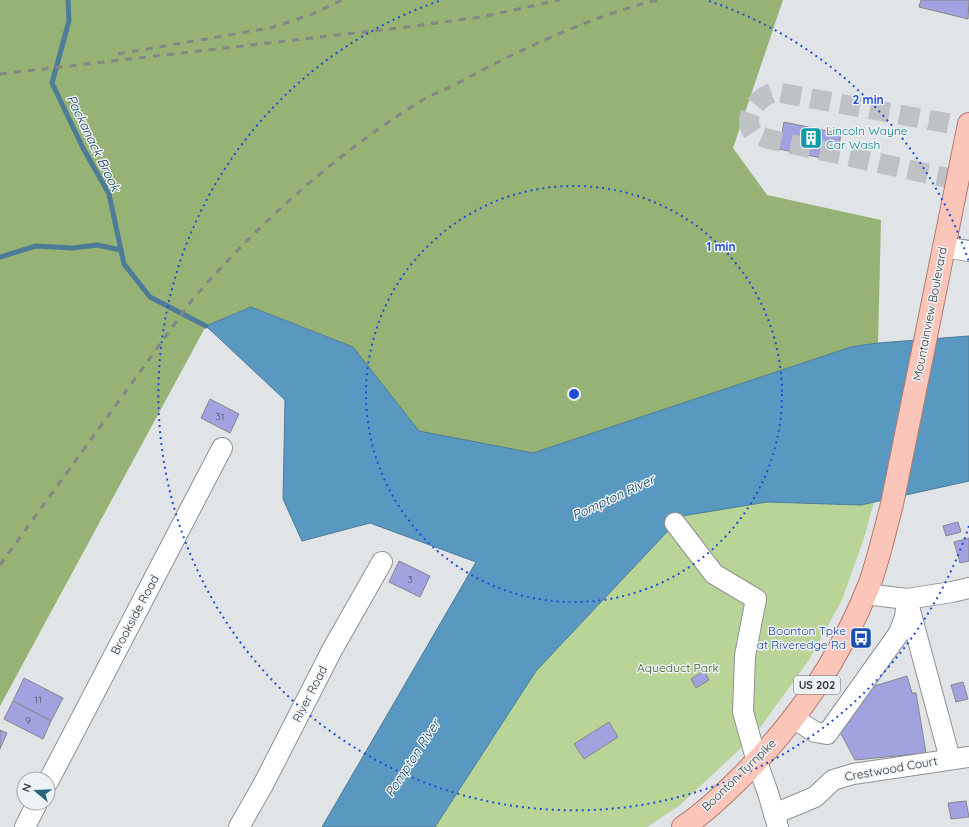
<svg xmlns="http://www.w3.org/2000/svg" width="969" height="827" font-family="Quicksand,sans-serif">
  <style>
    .green { fill: #b8d497 }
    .forest { fill: #97b275 }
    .water { fill: #5999c1; stroke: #4e7c98 }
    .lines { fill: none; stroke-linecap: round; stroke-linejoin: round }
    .stream { stroke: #4e7c98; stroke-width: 5 }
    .building { fill: #a2a2e0; stroke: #86878a }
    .minor-tunnel { stroke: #bfc2c4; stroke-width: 20; stroke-dasharray: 20 10; stroke-linecap: butt }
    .minor-casing { stroke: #8f9295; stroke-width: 22 }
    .major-casing { stroke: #b57a6e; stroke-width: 24 }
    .minor { stroke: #fff; stroke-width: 20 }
    .major { stroke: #fcc5b9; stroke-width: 22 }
    .rail { stroke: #848688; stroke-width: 3; stroke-dasharray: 7 7; stroke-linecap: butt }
    .ring { fill: none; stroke: #1d4ed8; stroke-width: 2; stroke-dasharray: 2 4 }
    .labels { text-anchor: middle; stroke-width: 3; stroke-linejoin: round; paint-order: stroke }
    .number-label { font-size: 10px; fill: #515263 }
    .shield { fill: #eef2f5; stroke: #6d7071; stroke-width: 1 }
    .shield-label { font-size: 11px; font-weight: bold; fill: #363839 }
    .culture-label { font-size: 12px; fill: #0d838f; stroke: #eef2f5; text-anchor: start }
    .street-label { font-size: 12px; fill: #363839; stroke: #eef2f5 }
    .transit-label { font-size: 12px; fill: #164399; stroke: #eef2f5; text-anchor: end }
    .park-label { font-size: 12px; fill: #3e5615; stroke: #eef2f5 }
    .water-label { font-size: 13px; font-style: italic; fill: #0b405c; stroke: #eef2f5 }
    .centre { fill: #1d4ed8; stroke: #eef2f5; stroke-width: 2 }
    .ring-label { font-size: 12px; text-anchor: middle; font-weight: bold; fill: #1d4ed8; stroke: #eef2f5; stroke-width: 3; stroke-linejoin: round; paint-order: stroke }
  </style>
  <rect width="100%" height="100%" fill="#e1e4e7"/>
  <polygon class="green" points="767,502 861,505 874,502 864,538 842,600 809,660 754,736 680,805 647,827 435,827 536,671 682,516"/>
  <polygon class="forest" points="0,0 783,0 733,148 767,195 881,220 878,343 851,347 533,453 419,432 353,347 251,307 206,326 0,706"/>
  <polygon class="water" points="251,307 353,347 419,431 533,453 851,347 878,343 969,336 969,481 861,505 767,502 682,516 536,671 435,827 322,827 476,562 370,523 302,541 283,499 285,400 206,326"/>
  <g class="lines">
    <g class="stream">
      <polyline points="68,0 69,21 52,83 83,148 109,194 124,264 150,297 206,326"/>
      <polyline points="0,257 36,246 73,248 97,245 121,250"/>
    </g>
  </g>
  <g class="building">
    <polygon points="921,0 969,0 968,19 919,7"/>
    <polygon points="784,122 841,134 836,161 779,149"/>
    <polygon points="210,399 239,414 230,433 201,418"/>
    <polygon points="958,522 961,532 946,536 943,526"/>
    <polygon points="969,538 969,561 960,563 954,542"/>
    <polygon points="399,561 430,576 420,597 389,582"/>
    <polygon points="704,671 709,680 696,688 691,679"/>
    <polygon points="907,676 912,693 916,693 926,753 855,760 840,732 868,688"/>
    <polygon points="24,678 63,698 51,721 13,701"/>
    <polygon points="963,682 968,699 956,702 951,685"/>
    <polygon points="13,701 51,721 43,739 4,719"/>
    <polygon points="609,722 618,737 584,759 574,744"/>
    <polygon points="0,730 7,733 0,749"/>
    <polygon points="966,801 969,817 951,819 948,803"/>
  </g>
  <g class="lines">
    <path class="minor-tunnel" d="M957,180l-189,-41 -15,-6c-12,-17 6,-38 23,-41l192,35"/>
    <g class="minor-casing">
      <g id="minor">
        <polyline points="943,247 969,251"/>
        <polyline points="675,523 714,574 756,599 745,656 743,712 757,762 768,793 778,827"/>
        <polyline points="865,594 907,599 952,592 969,588"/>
        <polyline points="908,603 950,759"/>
        <polyline points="793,718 815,732 827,734 899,633 905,617 907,599"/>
        <polyline points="48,782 222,448"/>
        <polyline points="774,814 815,797 833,780 853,774 969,757"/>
        <polyline points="25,827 37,803"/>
        <polyline points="239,827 263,785 332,650 382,562"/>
      </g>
    </g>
    <g class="major-casing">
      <path id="major" d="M683,827c20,-13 38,-30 55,-47 57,-55 103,-123 132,-197 9,-26 15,-52 22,-79l77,-380"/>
    </g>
    <use href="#minor" class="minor"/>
    <use href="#major" class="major"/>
    <g class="rail">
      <polyline points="118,54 270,28 310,15 342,0"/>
      <polyline points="0,74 407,27 481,17 560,0"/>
      <path d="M0,565l192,-265c66,-76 141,-144 227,-198 11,-7 23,-11 35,-17 28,-15 55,-29 84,-42 38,-17 78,-33 119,-43"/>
    </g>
  </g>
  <g class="ring">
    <circle cx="574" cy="394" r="208"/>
    <path d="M969 526A416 416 0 1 1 439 1M709 1A416 416 0 0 1 969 262"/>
  </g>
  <defs>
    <g id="building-square" transform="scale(1.15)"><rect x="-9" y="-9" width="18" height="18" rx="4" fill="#0f9aa8" stroke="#eef2f5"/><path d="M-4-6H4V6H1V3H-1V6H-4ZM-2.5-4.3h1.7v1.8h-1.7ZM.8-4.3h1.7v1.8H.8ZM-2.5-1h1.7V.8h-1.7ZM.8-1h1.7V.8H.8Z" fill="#fff"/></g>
    <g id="bus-square" transform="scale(1.15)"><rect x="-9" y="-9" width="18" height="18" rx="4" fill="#1a4fb4" stroke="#eef2f5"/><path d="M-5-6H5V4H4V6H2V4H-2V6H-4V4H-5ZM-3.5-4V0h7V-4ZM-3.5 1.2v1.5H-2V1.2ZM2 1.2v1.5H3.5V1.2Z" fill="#fff"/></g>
  </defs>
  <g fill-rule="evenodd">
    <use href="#building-square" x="811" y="138"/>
    <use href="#bus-square" x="861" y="638"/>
  </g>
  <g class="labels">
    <g class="number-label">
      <text x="220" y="420">31</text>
      <text x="410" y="583">3</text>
      <text x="38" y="703">11</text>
      <text x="28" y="724">9</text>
    </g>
    <rect class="shield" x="794" y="676" width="46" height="18" rx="3"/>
    <g class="shield-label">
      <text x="817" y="689">US 202</text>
    </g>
    <g class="culture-label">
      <text x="826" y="135">Lincoln Wayne<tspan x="826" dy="14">Car Wash</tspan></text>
    </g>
    <g class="street-label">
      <text transform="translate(930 314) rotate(-79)" y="4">Mountainview Boulevard</text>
      <text transform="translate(135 615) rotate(-62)" y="4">Brookside Road</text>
      <text transform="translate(310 694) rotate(-63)" y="4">River Road</text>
      <text transform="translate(891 769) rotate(-10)" y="4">Crestwood Court</text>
      <text transform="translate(739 775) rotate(-44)" y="4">Boonton Turnpike</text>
    </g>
    <g class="transit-label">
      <text x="846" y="635">Boonton Tpke<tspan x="846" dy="14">at Riveredge Rd</tspan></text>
    </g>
    <g class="park-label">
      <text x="678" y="672">Aqueduct Park</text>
    </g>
    <g class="water-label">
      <text transform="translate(94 143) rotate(64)" y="5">Packanack Brook</text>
      <text transform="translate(613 497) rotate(-25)" y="5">Pompton River</text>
      <text transform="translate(412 758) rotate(-57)" y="5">Pompton River</text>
    </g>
  </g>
  <circle cx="574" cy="394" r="6" class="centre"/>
  <g class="ring-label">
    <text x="868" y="104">2 min</text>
    <text x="721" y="251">1 min</text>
  </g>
  <g transform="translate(36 791) rotate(289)"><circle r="19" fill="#eef2f5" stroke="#a4a8aa"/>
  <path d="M0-3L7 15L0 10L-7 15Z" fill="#27647b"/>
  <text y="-6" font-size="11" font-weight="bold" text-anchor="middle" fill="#363839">N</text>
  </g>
</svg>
